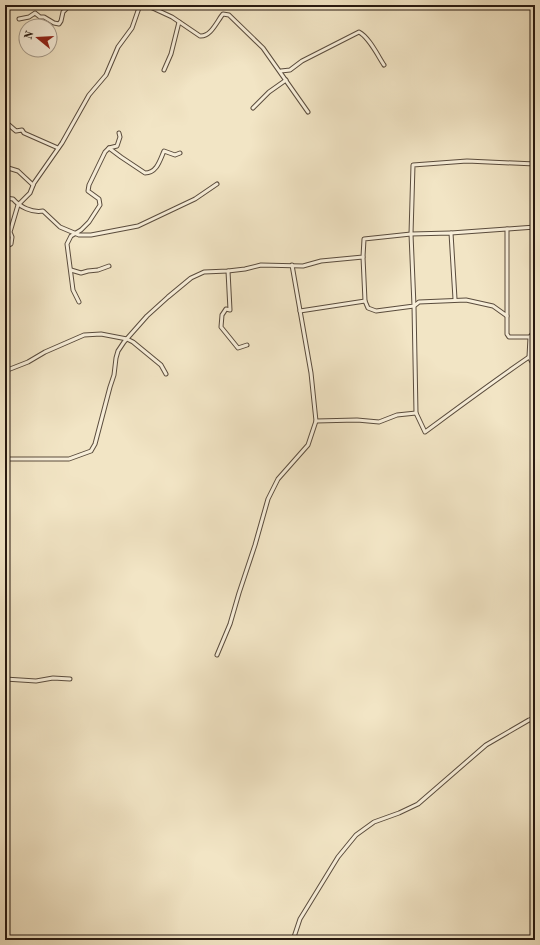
<svg xmlns="http://www.w3.org/2000/svg" width="540" height="945" font-family="'Old Standard TT',serif">
  <style>
    .lines { fill: none; stroke-linecap: round; stroke-linejoin: round }
    .minor-casing { stroke: #5a4c3d; stroke-width: 5 }
    .minor { stroke: #f7eed9; stroke-width: 3 }
  </style>
  <rect width="100%" height="100%" fill="#f2e5c5"/>
  <filter id="stains"><feTurbulence type="fractalNoise" baseFrequency=".005" numOctaves="4"/><feColorMatrix values="0 0 0 0 .2 0 0 0 0 .09 0 0 0 0 .02 0 0 0 .5 -.17"/></filter>
  <radialGradient id="worn" r=".72"><stop offset=".6" stop-color="#630" stop-opacity="0"/><stop offset="1" stop-color="#630" stop-opacity=".3"/></radialGradient>
  <g class="lines">
    <g class="minor-casing">
      <g id="minor">
        <path d="M146,5l26,12 28,19c11,1 17,-15 23,-22l6,1 34,33 45,64"/>
        <polyline points="19,19 29,17 35,13 40,17 44,17 54,23 59,24 61,21 63,12 70,5"/>
        <polyline points="164,70 171,54 179,22"/>
        <path d="M281,71l9,-1 12,-9 57,-29c10,5 19,24 25,33"/>
        <polyline points="253,108 269,92 286,80"/>
        <polyline points="9,125 16,131 22,130 24,133 58,148"/>
        <path d="M109,148l12,9 24,16c12,0 15,-13 19,-22l11,4 5,-2"/>
        <polyline points="5,167 18,171 33,185"/>
        <path d="M5,198l8,1c7,8 19,14 30,12l17,16 19,8h12l47,-9 57,-27 22,-15"/>
        <path d="M507,229v87l-14,-10 -27,-6 -47,2 -5,4 2,107 9,19c34,-25 69,-51 104,-75l1,-20 5,-7"/>
        <polyline points="451,233 535,227"/>
        <polyline points="5,247 11,244 12,237 10,232 18,205 30,193 34,183 62,143 89,95 106,75 118,47 132,28 140,5"/>
        <polyline points="363,257 365,301 368,308 376,311 414,306 411,234 413,165 467,161 535,164"/>
        <polyline points="292,265 311,373 316,421 357,420 379,422 397,415 416,413"/>
        <polyline points="71,270 81,273 88,271 98,270 109,266"/>
        <polyline points="228,271 230,310 226,309 222,315 221,327 238,348 247,345"/>
        <polyline points="79,302 73,290 67,244 71,236 81,230 89,222 100,205 99,199 88,191 89,185 105,152 109,148 117,146 120,137 119,133"/>
        <polyline points="300,311 365,301"/>
        <polyline points="507,316 507,334 509,337 530,337"/>
        <polyline points="529,357 535,367"/>
        <polyline points="5,371 28,362 45,352 84,335 101,334 127,339 133,342 161,365 166,374"/>
        <polyline points="5,459 69,459 91,451 95,444 110,387 114,375 116,358 118,351 124,342 147,316 168,297 191,278 204,272 228,271 245,269 261,265 303,266 321,261 363,257 364,239 411,234 451,233 455,299"/>
        <polyline points="217,655 230,624 239,593 255,545 268,499 278,479 308,445 316,421"/>
        <polyline points="5,679 36,681 53,678 70,679"/>
        <polyline points="293,940 300,919 338,857 356,835 374,822 399,813 418,804 486,745 529,720 535,718"/>
      </g>
    </g>
    <use href="#minor" class="minor"/>
  </g>
  <rect width="540" height="945" fill="none" stroke="#f2e5c5" stroke-width="20"/>
  <rect x="6" y="6" width="528" height="933" fill="none" stroke="#271910" stroke-width="2"/>
  <rect x="10" y="10" width="520" height="925" fill="none" stroke="#271910"/>
  <g transform="translate(38 38) rotate(288)"><circle r="19" fill="#f7eed9" stroke="#a49989"/>
  <path d="M0-3L7 15L0 10L-7 15Z" fill="#8f2418"/>
  <text y="-6" font-size="11" font-weight="bold" text-anchor="middle" fill="#271910">N</text>
  </g>
  <rect width="100%" height="100%" filter="url(#stains)"/>
  <rect width="100%" height="100%" fill="url(#worn)"/>
</svg>
